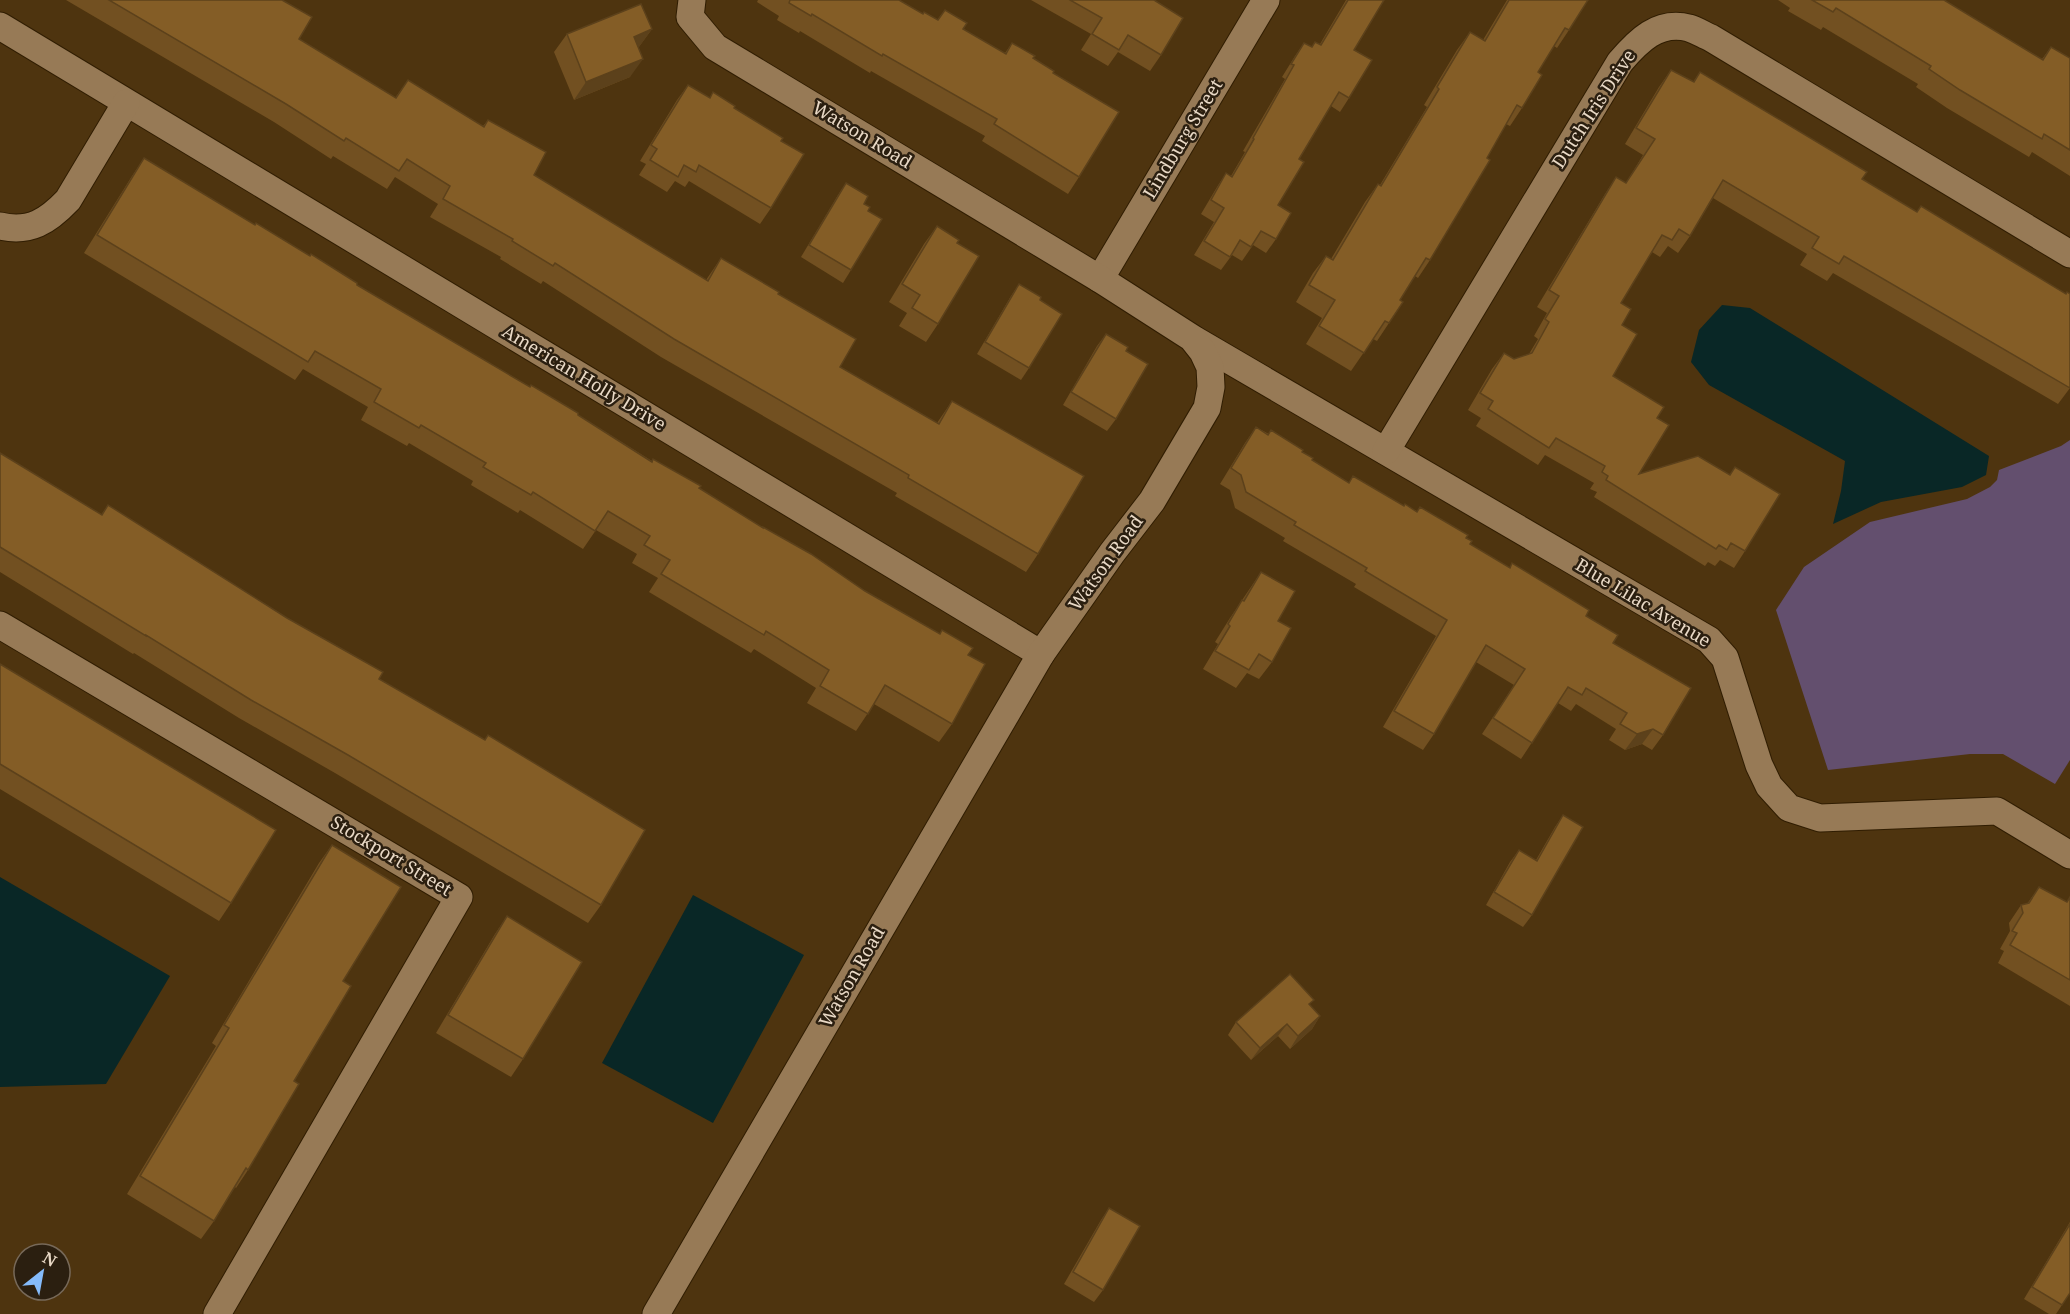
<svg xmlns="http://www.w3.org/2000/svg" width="2070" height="1314" font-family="'Noto Serif',serif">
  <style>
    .green { fill: #634f6e }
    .water { fill: #092726 }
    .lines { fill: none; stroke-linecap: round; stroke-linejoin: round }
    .minor-casing { stroke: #301d02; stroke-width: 29 }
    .minor { stroke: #977a56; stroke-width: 27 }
    .wall { fill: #725021 }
    .shaded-wall { fill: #5c411b }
    .building { fill: #845d26; stroke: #5c411b; stroke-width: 1.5 }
    .labels { text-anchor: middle; stroke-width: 5; stroke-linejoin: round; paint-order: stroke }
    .street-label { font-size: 18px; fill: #e9d9c6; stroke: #2b1f10 }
  </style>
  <rect width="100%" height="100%" fill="#4e340f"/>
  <polygon class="green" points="2070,440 2070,760 2055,784 2003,754 1970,754 1828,770 1776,610 1804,567 1870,522 1967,499 1990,487 1997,480 1999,470 2061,446"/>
  <g class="water">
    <polygon points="1722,305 1750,308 1989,456 1986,475 1962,487 1881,502 1833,524 1841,491 1845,461 1709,385 1691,362 1699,330"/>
    <polygon points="0,877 170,976 106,1084 0,1087"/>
    <polygon points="693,895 804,955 713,1123 602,1063"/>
  </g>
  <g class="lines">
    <g class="minor-casing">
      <g id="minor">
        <polyline points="0,26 1041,654"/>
        <path d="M0,226c30,7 48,-5 68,-26l58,-97"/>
        <polyline points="1100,279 1266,0"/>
        <polyline points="1195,340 1709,640 1725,658 1759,765 1769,786 1789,808 1820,818 1997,811 2070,855"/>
        <path d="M1386,451l234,-389c18,-21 38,-42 69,-34 7,2 15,7 22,10l359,216"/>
        <polyline points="0,625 459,897 217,1314"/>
        <polyline points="656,1314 1041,654 1112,553 1152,501 1207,408 1211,387 1210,367 1203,352 1192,338 1100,279 715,47 690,17 692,0"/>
      </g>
    </g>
    <use href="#minor" class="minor"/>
  </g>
  <g class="wall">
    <polygon points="66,0 282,0 299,39 395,98 408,80 483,126 488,120 534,175 706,280 721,258 778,294 840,367 937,423 952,401 1038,554 1026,572 895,496 897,493 661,357 543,281 541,284 500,259 501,257 430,217 438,204 395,177 387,189 333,156 331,159 274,122"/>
    <polygon points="758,0 899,0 922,14 937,20 945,10 963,29 1005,53 1012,43 1053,73 1079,177 1068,194 982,141 985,136 871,71 870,73 800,31 799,33 777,20 779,16 757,2"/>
    <polygon points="1031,0 1154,0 1161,55 1150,71 1118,52 1108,66 1081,50 1091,34"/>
    <polygon points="1346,0 1384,0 1354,50 1349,98 1340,112 1331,106 1299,159 1278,205 1276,239 1266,253 1253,245 1242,261 1232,255 1221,270 1194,255 1214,222 1201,214 1217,187 1226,173 1231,176 1245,152 1243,151 1285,79 1282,77 1295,56 1304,43 1311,47 1320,44"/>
    <polygon points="1507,0 1588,0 1569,30 1557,48 1554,46 1538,72 1522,108 1510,126 1506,124 1430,260 1418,278 1415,276 1400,300 1389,323 1377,341 1373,339 1351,371 1306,344 1322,318 1296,302 1313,273 1326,256 1331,259 1365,202 1378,184 1380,185 1427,107 1424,105 1457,50 1470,32 1483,40"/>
    <polygon points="1778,0 1944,0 2042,59 2051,47 2070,58 2070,176 2032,152 2029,157 1947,108 1916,87 1918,84 1823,27 1821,30 1788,11 1790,8"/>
    <polygon points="652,29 638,48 630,77 574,100 554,52 567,34"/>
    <polygon points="1671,70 1693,82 1700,72 1862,179 1917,212 1921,206 2070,388 2058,404 1833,273 1827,281 1800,265 1807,254 1713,198 1690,236 1678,253 1668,246 1660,257 1652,252 1621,303 1622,325 1613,376 1657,418 1639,474 1730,475 1735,467 1745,551 1734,568 1720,560 1715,566 1708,562 1705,566 1594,497 1597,492 1590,489 1594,483 1545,455 1538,465 1476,426 1481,418 1468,410 1492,369 1504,353 1514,359 1529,354 1538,339 1534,336 1547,313 1537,307 1605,194 1616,177 1626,183 1643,155 1625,144 1659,87"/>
    <polygon points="688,85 710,98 713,92 734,108 781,141 771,208 760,224 689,181 685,187 675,181 667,192 639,175 646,164 640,161 677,100"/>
    <polygon points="144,158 255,225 578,415 652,461 699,488 968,655 952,724 939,742 874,704 856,731 807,703 816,688 754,649 751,653 649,592 658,578 632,563 637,554 596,530 583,549 520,510 518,513 471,485 473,481 409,443 407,446 361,420 368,407 303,369 295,380 84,253 132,176"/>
    <polygon points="846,183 864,204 868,211 851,270 843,283 801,257 838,195"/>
    <polygon points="937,226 957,243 938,324 926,342 899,326 907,313 889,302 924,244"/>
    <polygon points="1019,284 1040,300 1029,368 1021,380 977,354 1011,296"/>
    <polygon points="1106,334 1126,351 1116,419 1107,431 1063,405 1097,346"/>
    <polygon points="1256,427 1302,452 1312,460 1349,483 1353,476 1404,506 1417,511 1466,538 1470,544 1586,616 1613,643 1663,735 1652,750 1642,744 1625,750 1609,740 1616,729 1576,704 1571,711 1558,703 1521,759 1482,734 1514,685 1476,662 1434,734 1423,750 1383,727 1436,636 1354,587 1356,584 1283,541 1285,538 1235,508 1230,490 1220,484 1245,443"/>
    <polygon points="0,453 101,515 108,505 379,679 601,905 588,923 335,773 239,718 134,653 133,654 0,572"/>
    <polygon points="1261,572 1278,621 1272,662 1259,679 1247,673 1236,688 1203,669 1218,644 1215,642 1230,618"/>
    <polygon points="0,664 231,903 219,921 0,789"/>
    <polygon points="1563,815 1532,915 1523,927 1486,905 1510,862 1519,850 1536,860 1555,827"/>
    <polygon points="332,845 343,981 248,1170 236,1188 235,1187 214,1221 201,1239 127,1194 216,1046 212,1043 319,863"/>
    <polygon points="2039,887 2067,902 2070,897 2070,1006 1998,963 2004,951 2000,949 2010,931 2009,923 2021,905 2027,904"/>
    <polygon points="507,916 523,1059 511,1077 436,1033 495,934"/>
    <polygon points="1310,1005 1320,1016 1312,1029 1290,1049 1278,1036 1251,1060 1228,1035 1236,1022"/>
    <polygon points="1109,1208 1103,1290 1094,1302 1064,1284 1101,1220"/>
    <polygon points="2070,1222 2070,1293 2056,1314 2049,1314 2024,1299"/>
  </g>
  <g class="shaded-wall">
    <polygon points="652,29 639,47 621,55 634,37"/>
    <polygon points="643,59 630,77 574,100 586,82"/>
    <polygon points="1653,729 1642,744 1625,750 1637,734"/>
    <polygon points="1320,1016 1312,1029 1290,1049 1298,1036"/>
    <polygon points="1287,1024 1278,1036 1251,1060 1260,1048"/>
  </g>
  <g class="building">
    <polygon points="109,0 282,0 312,17 299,39 396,98 408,80 484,127 488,120 546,152 534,175 708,281 721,258 779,292 778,294 856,339 840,367 939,424 952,401 1084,476 1038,554 908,478 909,475 674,339 555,263 553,266 512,241 513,239 443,199 450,186 407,159 399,171 346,138 344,141 286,104"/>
    <polygon points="790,0 899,0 923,14 924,12 938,20 945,10 967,23 963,29 1006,54 1012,43 1035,56 1033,58 1054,71 1053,73 1119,112 1079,177 994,124 997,119 883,54 882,56 812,14 811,16 789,3"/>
    <polygon points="1070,0 1154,0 1183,18 1161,55 1128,35 1119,50 1092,34 1102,18"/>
    <polygon points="1348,0 1384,0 1354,50 1372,60 1349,98 1339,92 1299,159 1304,162 1278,205 1291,213 1276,239 1261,231 1251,247 1240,240 1230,257 1204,241 1224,208 1211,200 1226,173 1232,177 1254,139 1253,138 1294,65 1291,64 1304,43 1312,47 1315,42 1321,45"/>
    <polygon points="1509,0 1588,0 1569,30 1565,28 1538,72 1542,75 1522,108 1517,105 1487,158 1490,160 1430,260 1426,258 1400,300 1403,302 1389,323 1385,321 1364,353 1319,326 1335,300 1309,285 1326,256 1333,260 1378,184 1381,186 1439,89 1437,87 1470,32 1485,41"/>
    <polygon points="1812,0 1944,0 2043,60 2051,47 2070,58 2070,150 2044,134 2042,139 1960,90 1929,69 1931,66 1836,8 1833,12"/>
    <polygon points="641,4 652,29 634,37 643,59 586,82 567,34"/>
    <polygon points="1671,70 1694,82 1700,72 1867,172 1862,179 1917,212 1921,206 2010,260 2066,294 2067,292 2070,294 2070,388 1844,256 1839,264 1812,248 1819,237 1723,180 1690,236 1679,229 1672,240 1662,235 1621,303 1631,309 1622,325 1637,334 1613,376 1664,407 1657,418 1669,425 1639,474 1698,456 1730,475 1735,467 1780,494 1745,551 1731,543 1727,550 1719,545 1716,549 1606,480 1608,476 1602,472 1605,466 1556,438 1549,448 1488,409 1493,401 1480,393 1504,353 1514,359 1532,353 1549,322 1545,319 1559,296 1549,290 1616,177 1626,183 1655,139 1636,128"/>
    <polygon points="688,85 710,98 713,92 735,106 734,108 783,138 781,141 804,154 771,208 699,165 696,172 684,165 678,177 650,160 657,149 651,145"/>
    <polygon points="144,158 255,225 256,223 310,256 311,254 357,283 357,285 530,387 531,385 578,413 578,415 652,462 653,459 701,486 699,488 763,528 763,527 811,554 865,591 940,634 942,630 973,648 968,655 985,664 952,724 885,685 868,714 820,686 829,670 766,631 764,635 661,574 670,560 644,545 650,536 608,511 595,531 533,492 531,495 483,467 486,463 421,425 419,428 374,402 381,389 315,351 308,362 97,235"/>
    <polygon points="846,183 868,196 864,204 870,207 868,211 882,219 851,270 809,245"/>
    <polygon points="937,226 959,240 957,243 979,256 938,324 912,308 920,295 902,284"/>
    <polygon points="1019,284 1041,297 1040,300 1062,314 1029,368 985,342"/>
    <polygon points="1106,334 1128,347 1126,351 1148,364 1116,419 1071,392"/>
    <polygon points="1256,427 1268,435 1271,430 1303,450 1302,452 1313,458 1312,460 1349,483 1353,476 1404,506 1405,504 1417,512 1420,507 1468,535 1466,538 1472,541 1470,544 1510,568 1512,563 1589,610 1586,616 1618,635 1613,643 1691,688 1663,735 1653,729 1637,734 1620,724 1627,713 1586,688 1582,695 1568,687 1532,743 1493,718 1525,669 1486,645 1434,734 1394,711 1447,620 1365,571 1367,568 1294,525 1296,522 1246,492 1241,475 1231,468"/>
    <polygon points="0,453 102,515 108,505 287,618 383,672 379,679 485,740 488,735 645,830 601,905 348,755 251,700 146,635 146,636 0,547"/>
    <polygon points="1261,572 1295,591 1278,621 1291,628 1272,662 1259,654 1249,670 1215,651 1230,626 1228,624 1242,600 1244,601"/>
    <polygon points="0,664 276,830 231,903 0,764"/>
    <polygon points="1563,815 1583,827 1532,915 1494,892 1519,850 1537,861"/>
    <polygon points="332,845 401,887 343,981 351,986 294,1081 299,1084 248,1170 246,1168 214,1221 140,1176 229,1028 224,1025"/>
    <polygon points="2039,887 2067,902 2070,897 2070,980 2010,945 2017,933 2012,931 2023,913 2021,905 2029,903"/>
    <polygon points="507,916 582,962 523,1059 448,1015"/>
    <polygon points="1290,974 1314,1000 1309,1004 1320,1016 1298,1036 1287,1024 1260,1048 1236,1022"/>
    <polygon points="1109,1208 1140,1226 1103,1290 1073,1272"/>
    <polygon points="2070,1224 2070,1293 2062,1305 2032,1287"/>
  </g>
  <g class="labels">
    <g class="street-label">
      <text transform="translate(1594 109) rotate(-57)" y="6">Dutch Iris Drive</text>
      <text transform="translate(862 135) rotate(31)" y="6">Watson Road</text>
      <text transform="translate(1183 139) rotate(-59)" y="6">Lindburg Street</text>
      <text transform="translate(584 378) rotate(31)" y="6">American Holly Drive</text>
      <text transform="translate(1106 563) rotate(-54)" y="6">Watson Road</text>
      <text transform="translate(1643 603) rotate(31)" y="6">Blue Lilac Avenue</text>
      <text transform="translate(391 856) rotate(31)" y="6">Stockport Street</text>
      <text transform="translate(852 977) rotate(-60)" y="6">Watson Road</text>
    </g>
  </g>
  <g transform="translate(42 1272) rotate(31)"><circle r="28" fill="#2b1f10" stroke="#776959" stroke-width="1.5"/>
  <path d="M0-4.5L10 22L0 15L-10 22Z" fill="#85bbfb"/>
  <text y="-9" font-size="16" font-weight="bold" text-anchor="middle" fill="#e9d9c6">N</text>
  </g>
</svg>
